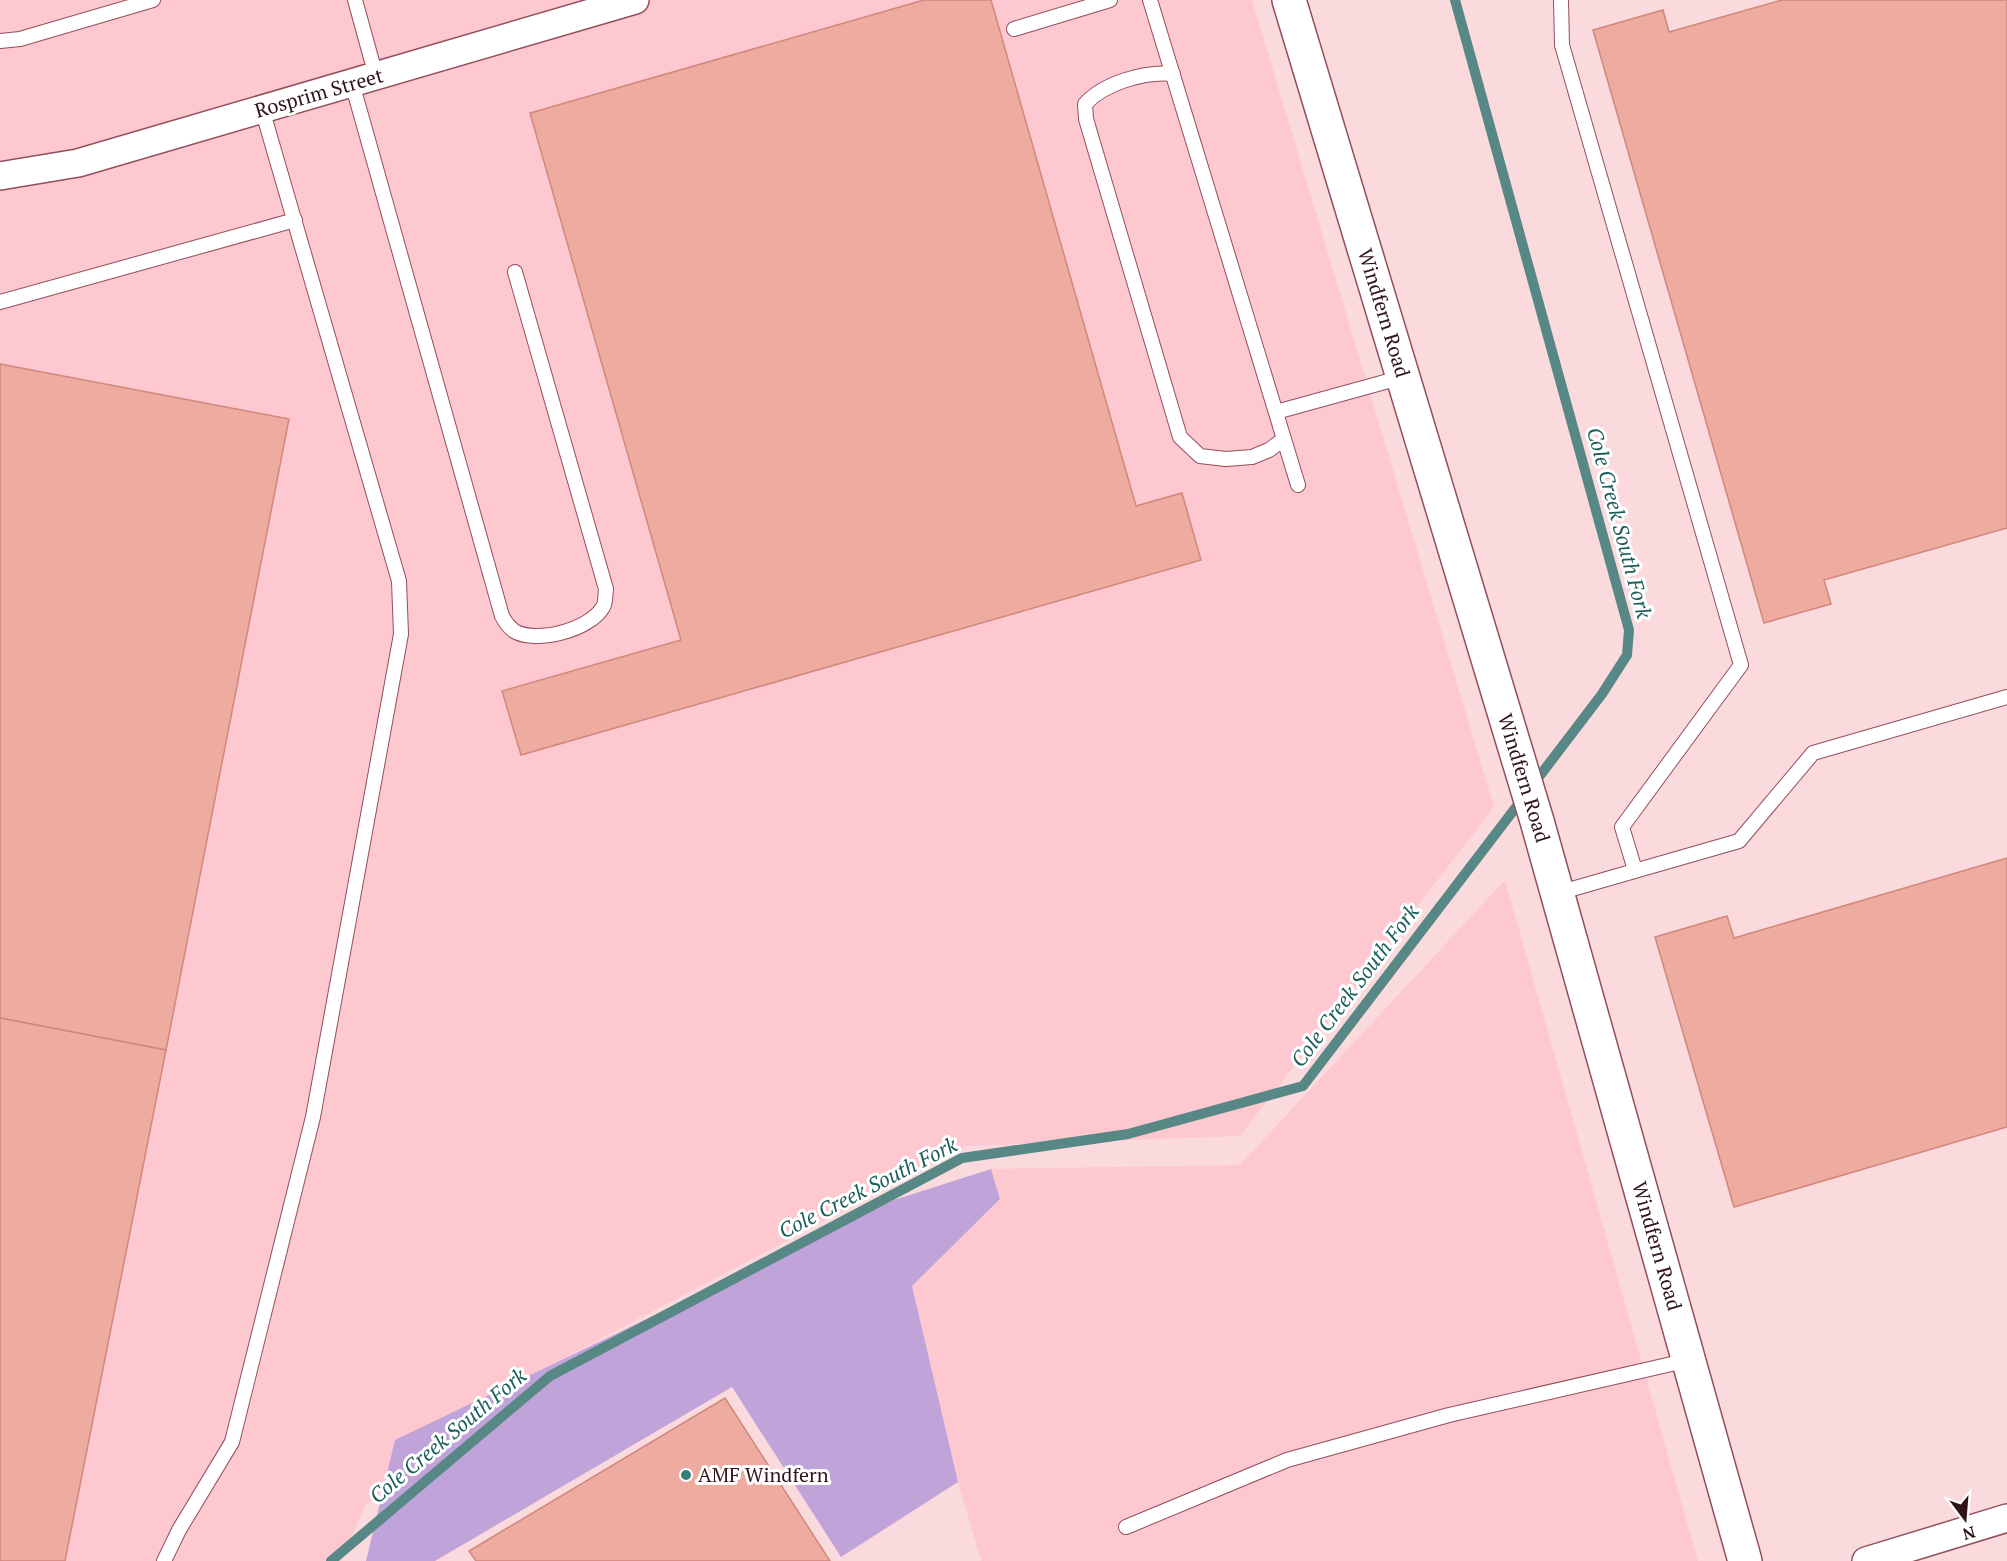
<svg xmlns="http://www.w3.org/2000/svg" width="2007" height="1561" font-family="'PT Serif',serif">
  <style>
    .built { fill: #fec8d0 }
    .forest { fill: #c0a3d8 }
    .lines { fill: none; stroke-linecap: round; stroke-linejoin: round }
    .stream { stroke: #578886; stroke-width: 10 }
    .building { fill: #eeaba0; stroke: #d1877b; stroke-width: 1.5 }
    .service-casing { stroke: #934e5b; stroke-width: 16 }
    .minor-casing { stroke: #934e5b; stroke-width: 30 }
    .tertiary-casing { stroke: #934e5b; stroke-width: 36 }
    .service { stroke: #fff; stroke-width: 14 }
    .minor { stroke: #fff; stroke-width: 27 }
    .tertiary { stroke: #fff; stroke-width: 33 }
    .poi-dot { fill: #367e79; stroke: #fff; stroke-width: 2 }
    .labels { text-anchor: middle; stroke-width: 6; stroke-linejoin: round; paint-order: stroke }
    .street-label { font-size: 20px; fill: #301419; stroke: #fff }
    .poi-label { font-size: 20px; fill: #301419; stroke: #fff; text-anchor: start }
    .water-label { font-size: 21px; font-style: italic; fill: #1b5f5b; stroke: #fff }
  </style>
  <rect width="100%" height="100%" fill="#fbdade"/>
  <g class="built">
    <polygon points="0,0 1252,0 1494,807 1240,1136 967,1146 518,1382 365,1506 341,1561 0,1561"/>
    <polygon points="1505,880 1698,1561 981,1561 958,1482 912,1286 1000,1199 991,1169 1240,1165"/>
  </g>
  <polygon class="forest" points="991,1169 1000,1199 912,1286 958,1482 841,1557 732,1387 435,1561 366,1561 395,1440 894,1200"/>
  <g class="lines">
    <g class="stream">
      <polyline points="1455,0 1629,630 1627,655 1602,694 1532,786"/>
      <polyline points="331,1561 550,1376 962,1158 1128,1134 1303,1086 1523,798"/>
    </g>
  </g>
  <g class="building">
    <polygon points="924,0 991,0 1136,506 1182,493 1201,560 521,755 502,691 681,640 530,113"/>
    <polygon points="1782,0 2007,0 2007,528 1824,580 1831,604 1764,623 1593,30 1663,10 1669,32"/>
    <polygon points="0,364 289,419 166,1050 0,1018"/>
    <polygon points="2007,858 2007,1127 1734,1207 1655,937 1727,916 1734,938"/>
    <polygon points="0,1018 166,1050 65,1561 0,1561"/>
    <polygon points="725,1398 830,1561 476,1561 469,1551"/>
  </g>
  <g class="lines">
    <g class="service-casing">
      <g id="service">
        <polyline points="355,0 376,76"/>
        <polyline points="1150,0 1298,485"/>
        <polyline points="1561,0 1562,45 1741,665 1622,827 1635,870"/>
        <polyline points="1014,29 1110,0"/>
        <polyline points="0,41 20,39 153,0"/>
        <path d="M1173,74c-28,-3 -69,9 -88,30l1,15 94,318 20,19 26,3 26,-2 17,-7 15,-11"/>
        <path d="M352,83l150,533c3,6 7,11 12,15 22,13 76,-1 89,-24 3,-4 2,-12 3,-18l-91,-317"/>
        <polyline points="0,302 295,220"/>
        <polyline points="1276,412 1403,377"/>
        <polyline points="1558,893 1739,841 1813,753 2007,697"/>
        <polyline points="1126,1527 1287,1460 1449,1415 1689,1360"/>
        <polyline points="164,1561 179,1530 232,1442 313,1117 401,634 399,581 262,109"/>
      </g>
    </g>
    <g class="minor-casing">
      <g id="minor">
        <polyline points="0,176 78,163 635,0"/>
        <polyline points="1866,1561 2007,1518"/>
      </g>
    </g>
    <g class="tertiary-casing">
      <polyline id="tertiary" points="1289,0 1537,821 1745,1561"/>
    </g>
    <use href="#service" class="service"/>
    <use href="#minor" class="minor"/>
    <use href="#tertiary" class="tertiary"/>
  </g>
  <circle class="poi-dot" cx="686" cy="1475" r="6"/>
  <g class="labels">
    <g class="street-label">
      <text transform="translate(319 93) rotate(-16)" y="7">Rosprim Street</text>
      <text transform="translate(1384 313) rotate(73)" y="7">Windfern Road</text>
      <text transform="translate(1524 778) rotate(73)" y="7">Windfern Road</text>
      <text transform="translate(1657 1246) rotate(74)" y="7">Windfern Road</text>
    </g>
    <g class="poi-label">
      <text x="698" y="1482">AMF Windfern</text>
    </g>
    <g class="water-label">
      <text transform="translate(1619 523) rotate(75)" y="7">Cole Creek South Fork</text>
      <text transform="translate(1355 986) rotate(-53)" y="7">Cole Creek South Fork</text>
      <text transform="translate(868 1188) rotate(-27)" y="7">Cole Creek South Fork</text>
      <text transform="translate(448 1436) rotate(-40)" y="7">Cole Creek South Fork</text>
    </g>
  </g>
  <g transform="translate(1965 1519) rotate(164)" stroke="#ffffff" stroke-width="4.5" paint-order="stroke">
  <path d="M0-4.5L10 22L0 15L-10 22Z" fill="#301419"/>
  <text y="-9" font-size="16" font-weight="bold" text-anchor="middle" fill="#301419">N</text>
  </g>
</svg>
